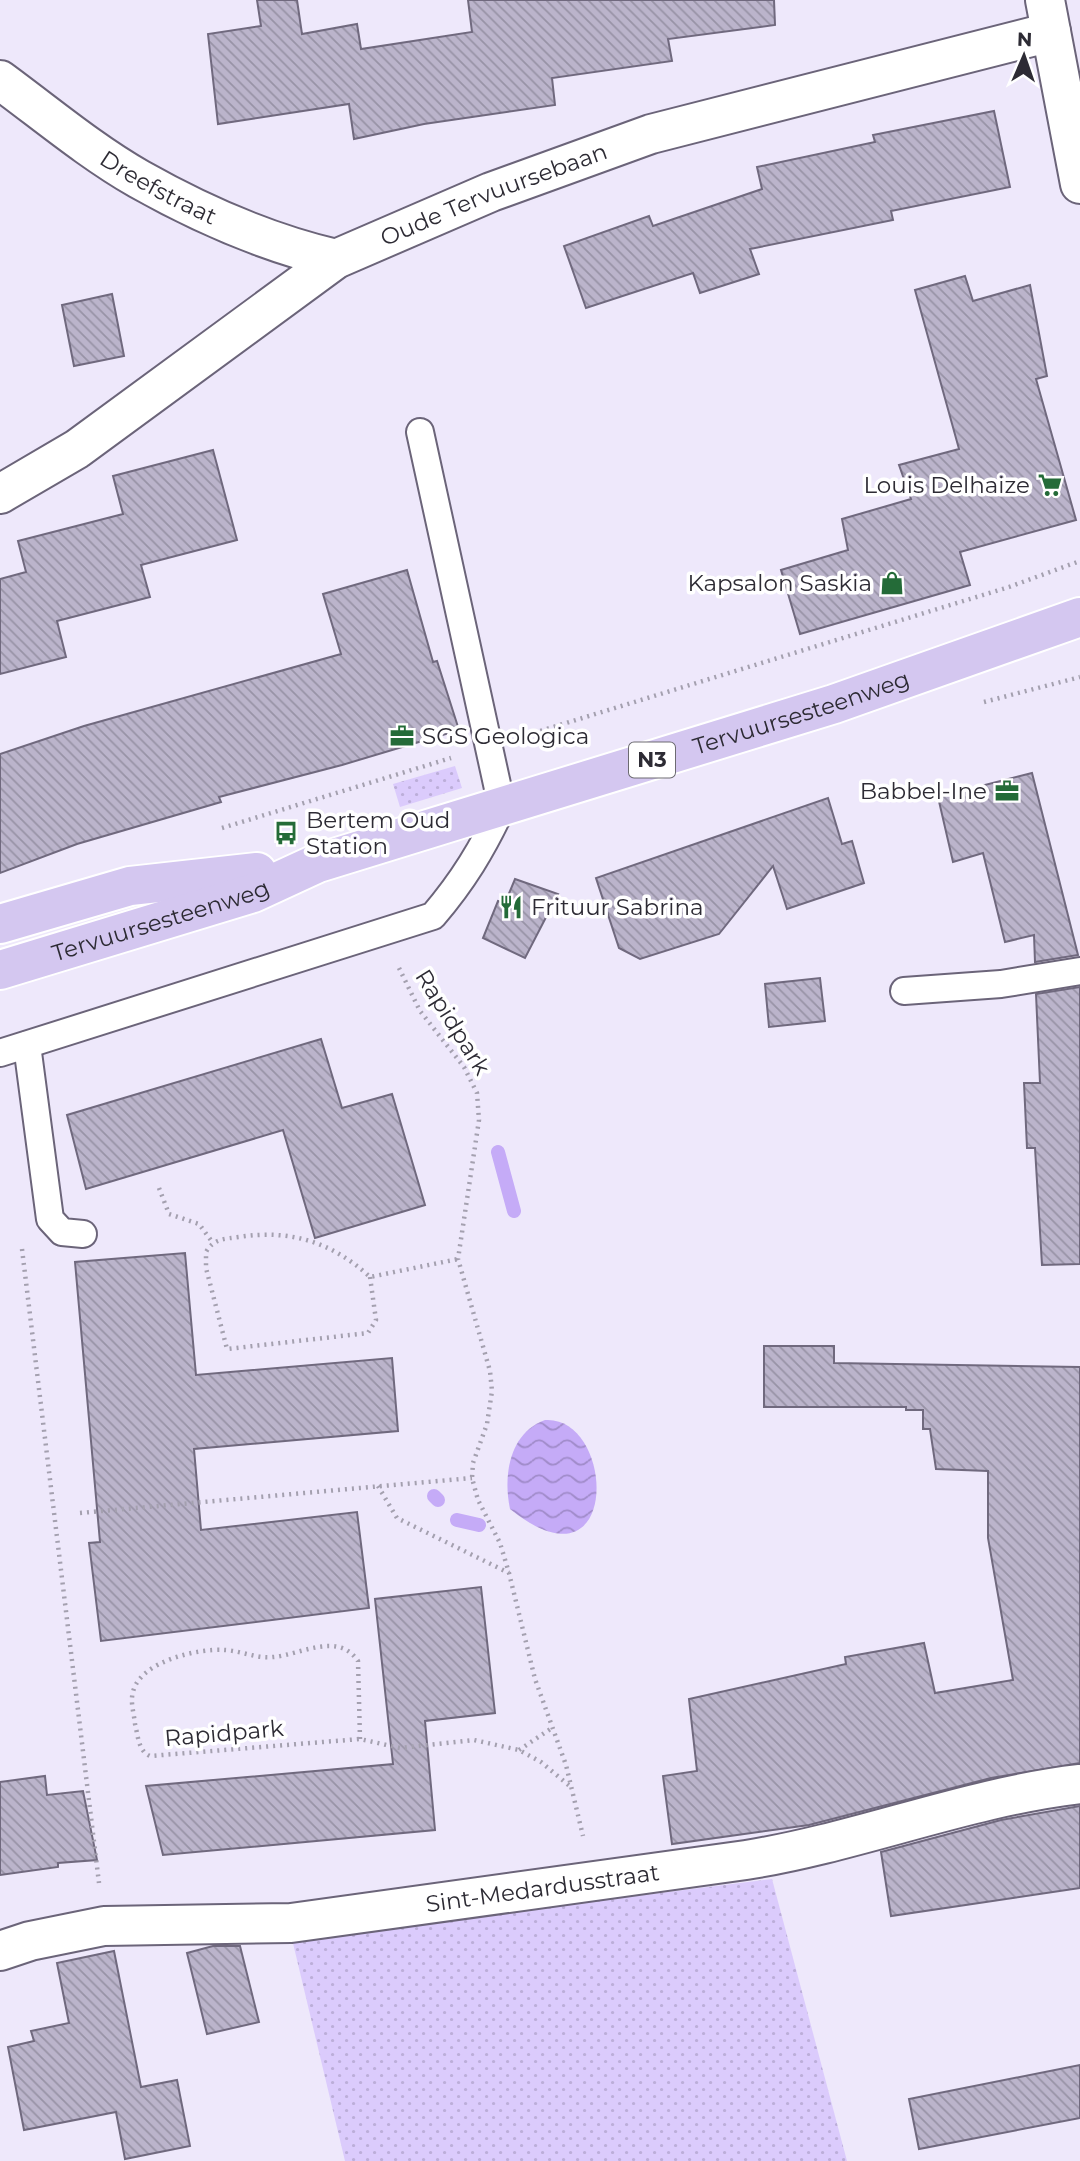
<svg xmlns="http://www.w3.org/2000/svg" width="1080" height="2161" font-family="Montserrat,sans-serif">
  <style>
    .garden { fill: url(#garden-dots) }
    .water { fill: url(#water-waves) }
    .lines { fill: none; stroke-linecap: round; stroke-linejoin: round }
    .stream { stroke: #c5abf7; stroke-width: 14 }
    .building { fill: url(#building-back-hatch); stroke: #70697e; stroke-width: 2 }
    .service-casing { stroke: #6b6479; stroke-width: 30 }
    .minor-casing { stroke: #6b6479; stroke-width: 42 }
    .primary-casing { stroke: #fff; stroke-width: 42 }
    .path { stroke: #a4a0af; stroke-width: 4.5; stroke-dasharray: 2 5; stroke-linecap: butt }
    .service { stroke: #fff; stroke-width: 26 }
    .minor { stroke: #fff; stroke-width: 38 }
    .primary { stroke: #d4c7f0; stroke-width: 38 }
    .labels { text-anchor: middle; stroke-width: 7; stroke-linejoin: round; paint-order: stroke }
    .shield { fill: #fff; stroke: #6c6b71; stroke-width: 2 }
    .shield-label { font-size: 21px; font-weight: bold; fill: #2d2b34 }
    .street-label { font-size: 23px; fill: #2d2b34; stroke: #fff }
    .poi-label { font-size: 23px; fill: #2d2b34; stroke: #fff; text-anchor: end }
  </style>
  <defs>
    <pattern id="garden-dots" width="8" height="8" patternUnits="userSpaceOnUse" patternTransform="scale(1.75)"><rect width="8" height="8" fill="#dbcbfc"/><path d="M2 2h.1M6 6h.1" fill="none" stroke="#bcaed9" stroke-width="1.8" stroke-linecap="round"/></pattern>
    <pattern id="water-waves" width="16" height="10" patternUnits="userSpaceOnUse" patternTransform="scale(1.75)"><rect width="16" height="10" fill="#c5abf7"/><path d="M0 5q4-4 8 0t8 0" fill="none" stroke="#a08bc9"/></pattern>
    <pattern id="building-back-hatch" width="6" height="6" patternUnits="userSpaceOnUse" patternTransform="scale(1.75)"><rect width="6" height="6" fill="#bbb4cb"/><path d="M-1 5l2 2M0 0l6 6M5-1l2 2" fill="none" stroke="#9893a6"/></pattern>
  </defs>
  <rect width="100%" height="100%" fill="#eee8fb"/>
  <g class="garden">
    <polygon points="455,766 462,788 400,807 393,784"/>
    <polygon points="772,1879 847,2161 345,2161 292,1939"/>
  </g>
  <path class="water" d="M545,1420c71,-5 77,179 -35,89 -7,-33 -1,-76 35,-89z"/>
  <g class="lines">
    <g class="stream">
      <polyline points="498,1152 514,1211"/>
      <polyline points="434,1496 438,1500"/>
      <polyline points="457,1520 479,1525"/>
    </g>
  </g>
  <g class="building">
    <polygon points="257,0 297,0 302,34 357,24 361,49 472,32 468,0 774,0 775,25 668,39 672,61 552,78 555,105 424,124 354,139 349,104 218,124 208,34 261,26"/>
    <polygon points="994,111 1010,187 891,211 893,220 750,249 759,274 700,293 693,273 586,308 564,246 649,216 653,226 762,189 757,167 875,142 873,135"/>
    <polygon points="965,276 973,301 1030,285 1047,376 1036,379 1076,520 960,552 970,585 800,634 781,570 848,550 842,519 911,499 899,465 959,449 915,290"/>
    <polygon points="112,294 124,356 74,366 62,305"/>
    <polygon points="213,450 237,540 141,565 150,597 57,621 66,657 0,674 0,579 26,572 18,541 123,514 113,476"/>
    <polygon points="407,570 433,662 437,661 459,730 342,765 219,797 221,802 77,844 0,873 0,754 84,726 341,654 323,594"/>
    <polygon points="1032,773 1078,955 1035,962 1034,935 1005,942 983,853 953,862 938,797"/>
    <polygon points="828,798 842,844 852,841 864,883 787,909 773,866 719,934 640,959 619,948 596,878"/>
    <polygon points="515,879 558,894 525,958 483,938 498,901 505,903"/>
    <polygon points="820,978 825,1021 769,1027 765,984"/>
    <polygon points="1080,987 1080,1264 1042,1265 1035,1148 1027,1148 1024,1083 1040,1083 1036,994"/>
    <polygon points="321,1039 342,1108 392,1094 425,1205 315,1238 283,1130 86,1189 67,1115"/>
    <polygon points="185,1253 196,1375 392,1358 398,1431 194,1449 201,1530 357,1512 369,1608 101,1641 89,1543 100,1542 75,1262"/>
    <polygon points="764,1346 834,1346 834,1363 1080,1367 1080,1763 991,1778 809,1825 672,1844 663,1776 697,1771 689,1699 846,1664 845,1657 924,1643 935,1693 1013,1680 988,1538 988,1471 936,1469 930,1429 923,1429 923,1410 906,1410 906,1407 764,1407"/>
    <polygon points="481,1587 495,1713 425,1721 435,1830 163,1855 146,1786 393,1764 375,1599"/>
    <polygon points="45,1776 47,1795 83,1791 97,1860 58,1863 58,1867 0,1875 0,1782"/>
    <polygon points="1080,1806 1080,1888 891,1916 881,1852 1001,1820"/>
    <polygon points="213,1946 240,1946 259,2022 207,2034 187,1953"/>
    <polygon points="114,1951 141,2087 177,2080 190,2146 125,2159 116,2112 24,2130 8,2047 34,2041 31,2031 69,2023 57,1963"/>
    <polygon points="1080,2065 1080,2118 919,2149 909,2099"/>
  </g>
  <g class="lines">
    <g class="service-casing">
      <g id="service">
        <polyline points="904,991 1001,984 1080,971"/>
        <polyline points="27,1045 50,1219 62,1232 83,1234"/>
        <path d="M0,1053l433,-137c30,-35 50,-68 69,-109l-82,-375"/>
      </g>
    </g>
    <g class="minor-casing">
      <g id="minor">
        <polyline points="1045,0 1080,184"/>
        <path id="s1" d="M0,80c45,33 90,71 139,99 62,35 128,64 197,80"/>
        <path id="s2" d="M0,494l77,-45 259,-190 155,-67 160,-58 400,-102"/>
        <path id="s3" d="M0,1951l30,-10 74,-15 187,-3 455,-63c113,-18 221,-63 334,-76"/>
      </g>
    </g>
    <g class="primary-casing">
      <g id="primary">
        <polyline points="0,924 130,886 257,872"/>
        <path id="s4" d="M0,970l253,-77 65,-30 516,-159 246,-87"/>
      </g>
    </g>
    <g class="path">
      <polyline points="984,702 1080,677"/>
      <polyline points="527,735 1009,587 1080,561"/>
      <polyline points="222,828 451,758"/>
      <polyline points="399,968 420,1011 464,1067 477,1093 479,1120 458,1259 490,1371 492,1391 487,1424 473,1463 472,1478 478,1500 500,1543 509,1573 535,1679 566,1765 583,1836"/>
      <polyline points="159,1188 169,1214 199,1224 213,1243"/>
      <polyline points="22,1249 99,1883"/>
      <path d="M370,1277l6,43 -8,13 -141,16 -21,-81v-16c8,-14 19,-13 33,-15 51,-8 93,5 131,40l88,-18"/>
      <polyline points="378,1486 397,1518 509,1573"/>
      <polyline points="80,1513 472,1478"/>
      <path d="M360,1739l-2,-78c-20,-30 -58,-6 -85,-4 -16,2 -31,-6 -48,-7 -26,-2 -85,11 -92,42 -3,10 1,21 2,32 3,11 3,27 15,32l210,-17 40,9 74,-8 45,10 22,12 31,26"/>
      <polyline points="519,1750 552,1728"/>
    </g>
    <use href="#service" class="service"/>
    <use href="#minor" class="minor"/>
    <use href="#primary" class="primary"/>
  </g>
  <defs>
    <g id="supermarket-bare" transform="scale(1.89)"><path d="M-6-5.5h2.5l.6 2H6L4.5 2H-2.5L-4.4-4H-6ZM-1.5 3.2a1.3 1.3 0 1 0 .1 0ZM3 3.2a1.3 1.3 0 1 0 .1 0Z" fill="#246b38" stroke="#fff" stroke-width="2.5" paint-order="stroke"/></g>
    <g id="shop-bare" transform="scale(1.89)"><path d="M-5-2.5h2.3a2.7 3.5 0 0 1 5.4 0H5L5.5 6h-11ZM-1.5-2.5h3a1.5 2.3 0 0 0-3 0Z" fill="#246b38" stroke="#fff" stroke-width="2.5" paint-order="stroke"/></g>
    <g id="office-bare" transform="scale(1.89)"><path d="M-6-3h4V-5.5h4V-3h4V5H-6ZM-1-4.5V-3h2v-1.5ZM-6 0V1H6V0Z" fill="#246b38" stroke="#fff" stroke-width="2.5" paint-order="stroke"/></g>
    <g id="bus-bare" transform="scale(1.89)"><path d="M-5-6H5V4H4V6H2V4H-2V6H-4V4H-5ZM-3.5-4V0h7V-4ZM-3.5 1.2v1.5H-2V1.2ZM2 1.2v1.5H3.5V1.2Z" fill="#246b38" stroke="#fff" stroke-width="2.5" paint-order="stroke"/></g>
    <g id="restaurant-bare" transform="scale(1.89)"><path d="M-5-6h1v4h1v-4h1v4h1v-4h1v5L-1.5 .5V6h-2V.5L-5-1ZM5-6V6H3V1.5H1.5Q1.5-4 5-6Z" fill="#246b38" stroke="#fff" stroke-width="2.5" paint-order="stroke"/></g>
  </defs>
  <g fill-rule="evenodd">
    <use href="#supermarket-bare" x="1050" y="485"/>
    <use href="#shop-bare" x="892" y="583"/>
    <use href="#office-bare" x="402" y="736"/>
    <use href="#office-bare" x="1007" y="791"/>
    <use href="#bus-bare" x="286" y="833"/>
    <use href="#restaurant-bare" x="511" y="907"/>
  </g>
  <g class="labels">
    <rect class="shield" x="629" y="742.5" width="46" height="35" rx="5"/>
    <g class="shield-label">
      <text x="652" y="767">N3</text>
    </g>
    <g class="street-label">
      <text dy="8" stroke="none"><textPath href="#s1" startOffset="192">Dreefstraat</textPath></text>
      <text dy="8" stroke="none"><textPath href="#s2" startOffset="581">Oude Tervuursebaan</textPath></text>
      <text dy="8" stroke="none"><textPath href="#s4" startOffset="842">Tervuursesteenweg</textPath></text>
      <text dy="8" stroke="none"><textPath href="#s4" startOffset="168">Tervuursesteenweg</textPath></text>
      <text transform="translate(453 1022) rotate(58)" y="8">Rapidpark</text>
      <text transform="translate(224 1733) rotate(-5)" y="8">Rapidpark</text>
      <text dy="8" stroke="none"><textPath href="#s3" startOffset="548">Sint-Medardusstraat</textPath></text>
    </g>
    <g class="poi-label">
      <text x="1030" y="493">Louis Delhaize</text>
      <text x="872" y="591">Kapsalon Saskia</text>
      <text x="422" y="744" text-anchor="start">SGS Geologica</text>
      <text x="987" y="799">Babbel-Ine</text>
      <text x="306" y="828" text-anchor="start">Bertem Oud<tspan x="306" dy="26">Station</tspan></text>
      <text x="531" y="915" text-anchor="start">Frituur Sabrina</text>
    </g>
  </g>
  <g transform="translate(1024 56) rotate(2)" stroke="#ffffff" stroke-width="5" paint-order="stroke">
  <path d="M0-5L12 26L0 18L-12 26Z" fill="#2d2b34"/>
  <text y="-10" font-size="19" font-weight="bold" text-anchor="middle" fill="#2d2b34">N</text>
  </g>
</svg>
